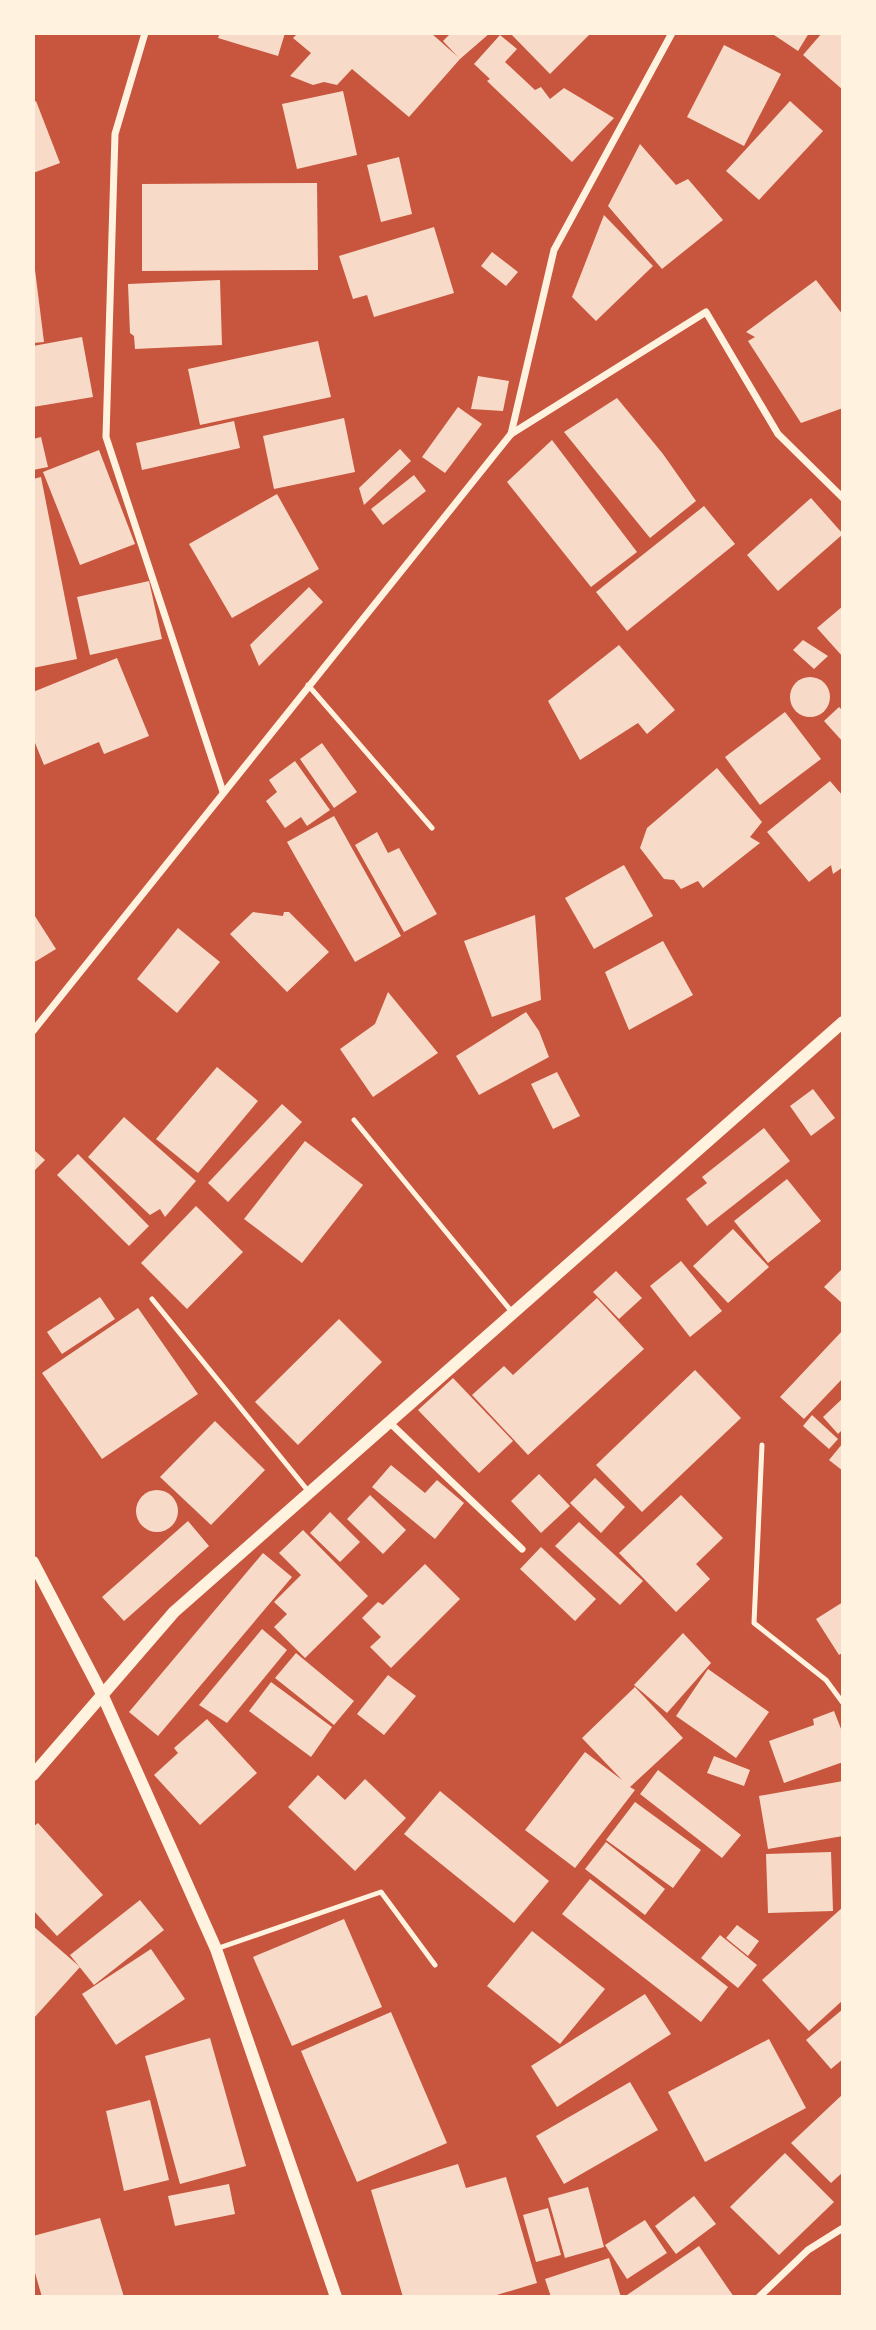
<svg xmlns="http://www.w3.org/2000/svg" width="876" height="2330" font-family="'Fira Sans Condensed',sans-serif">
  <style>
    .building { fill: #f7dbc8 }
    .lines { fill: none; stroke-linecap: round; stroke-linejoin: round }
    .service { stroke: #fff3e0; stroke-width: 5 }
    .minor { stroke: #fff3e0; stroke-width: 7 }
    .tertiary { stroke: #fff3e0; stroke-width: 12 }
  </style>
  <rect width="100%" height="100%" fill="#c8553d"/>
  <g class="building">
    <polygon points="220,33 285,33 278,56 218,38"/>
    <polygon points="298,33 431,33 458,57 443,41 451,33 490,33 460,59 409,117 352,69 337,85 324,82 313,85 290,76 311,53 293,38"/>
    <polygon points="510,33 591,33 550,74"/>
    <polygon points="771,33 809,33 798,51"/>
    <polygon points="822,33 843,33 843,90 803,55"/>
    <polygon points="500,35 517,49 505,62 535,90 541,87 550,99 564,88 614,118 572,162 487,81 490,79 474,64"/>
    <polygon points="724,45 781,74 744,146 687,117"/>
    <polygon points="343,91 357,155 297,169 282,104"/>
    <polygon points="36,101 60,163 33,173 33,103"/>
    <polygon points="790,101 823,131 759,200 726,171"/>
    <polygon points="640,144 676,185 688,179 723,220 662,269 608,206"/>
    <polygon points="399,157 412,214 381,222 367,165"/>
    <polygon points="317,183 318,270 142,271 142,184"/>
    <polygon points="604,215 653,266 596,321 572,297"/>
    <polygon points="434,227 454,293 374,317 367,295 353,299 339,256"/>
    <polygon points="492,252 518,272 506,286 481,266"/>
    <polygon points="33,254 44,342 33,343"/>
    <polygon points="220,280 222,345 135,349 134,336 130,333 128,284"/>
    <polygon points="816,280 843,315 843,408 801,423 748,341 755,337 746,332"/>
    <polygon points="82,337 93,397 33,407 33,346"/>
    <polygon points="318,341 331,397 200,425 188,369"/>
    <polygon points="478,376 509,381 503,411 471,409"/>
    <polygon points="617,398 663,454 696,501 650,538 564,432"/>
    <polygon points="458,407 482,424 445,473 422,457"/>
    <polygon points="344,418 355,472 274,489 263,436"/>
    <polygon points="234,421 240,448 142,470 136,443"/>
    <polygon points="41,437 48,467 33,470 33,439"/>
    <polygon points="552,440 637,552 591,587 507,482"/>
    <polygon points="400,449 411,461 364,505 359,488"/>
    <polygon points="99,450 135,544 80,565 43,472"/>
    <polygon points="414,475 426,491 383,525 371,509"/>
    <polygon points="41,477 77,659 33,668 33,479"/>
    <polygon points="277,494 319,569 232,618 189,544"/>
    <polygon points="811,498 843,534 778,591 747,555"/>
    <polygon points="704,506 735,544 627,631 596,592"/>
    <polygon points="149,581 162,639 90,655 77,597"/>
    <polygon points="309,587 323,602 259,666 250,645"/>
    <polygon points="843,606 843,657 817,628"/>
    <polygon points="803,640 828,656 814,669 793,650"/>
    <polygon points="619,645 675,710 647,734 638,723 580,760 548,701"/>
    <polygon points="117,658 149,736 104,754 99,742 44,765 33,738 33,692"/>
    <circle cx="810" cy="697" r="20"/>
    <polygon points="839,707 843,711 843,742 824,721"/>
    <polygon points="785,712 821,759 760,805 725,757"/>
    <polygon points="322,743 357,792 334,808 300,759"/>
    <polygon points="295,761 330,810 307,826 301,817 285,828 266,801 277,792 269,780"/>
    <polygon points="717,768 762,822 750,837 760,843 703,888 698,881 681,889 674,880 664,879 640,848 647,828"/>
    <polygon points="830,781 843,796 843,867 833,874 831,865 809,882 767,832"/>
    <polygon points="334,816 401,936 355,962 287,842"/>
    <polygon points="377,832 388,853 399,848 437,914 404,932 355,845"/>
    <polygon points="624,865 653,916 594,949 565,898"/>
    <polygon points="253,912 283,916 284,912 289,912 329,952 287,992 230,934"/>
    <polygon points="33,913 56,949 33,963"/>
    <polygon points="535,915 541,1000 492,1017 464,941"/>
    <polygon points="178,928 220,962 177,1013 137,979"/>
    <polygon points="663,941 693,995 629,1030 605,972"/>
    <polygon points="388,992 438,1053 373,1097 340,1049 375,1024"/>
    <polygon points="526,1012 539,1031 549,1057 479,1095 456,1056"/>
    <polygon points="217,1067 258,1101 198,1173 156,1139"/>
    <polygon points="557,1072 580,1116 553,1129 531,1084"/>
    <polygon points="813,1089 835,1118 811,1136 790,1106"/>
    <polygon points="282,1104 302,1122 228,1202 208,1183"/>
    <polygon points="124,1117 196,1181 165,1217 160,1209 150,1215 88,1157"/>
    <polygon points="764,1128 790,1161 707,1226 686,1199 707,1183 702,1177"/>
    <polygon points="305,1141 363,1185 302,1263 244,1219"/>
    <polygon points="33,1149 45,1160 33,1172"/>
    <polygon points="78,1154 149,1226 129,1246 57,1175"/>
    <polygon points="787,1179 821,1221 768,1263 734,1221"/>
    <polygon points="196,1206 243,1252 187,1309 141,1263"/>
    <polygon points="733,1229 769,1267 728,1303 693,1266"/>
    <polygon points="681,1261 722,1311 690,1337 650,1286"/>
    <polygon points="843,1268 843,1304 824,1287"/>
    <polygon points="616,1271 642,1298 619,1319 593,1292"/>
    <polygon points="100,1297 115,1319 62,1354 47,1332"/>
    <polygon points="597,1298 644,1349 528,1455 472,1395 504,1366 513,1375"/>
    <polygon points="138,1308 198,1394 102,1459 42,1373"/>
    <polygon points="339,1319 382,1362 298,1445 255,1402"/>
    <polygon points="843,1330 843,1378 804,1419 780,1397"/>
    <polygon points="695,1370 741,1418 642,1512 596,1465"/>
    <polygon points="453,1378 513,1441 479,1473 418,1410"/>
    <polygon points="843,1398 843,1429 838,1434 823,1417"/>
    <polygon points="812,1415 838,1439 829,1449 803,1426"/>
    <polygon points="215,1421 265,1470 211,1525 160,1477"/>
    <polygon points="843,1443 843,1471 829,1460"/>
    <polygon points="391,1465 425,1493 437,1480 464,1503 435,1539 372,1487"/>
    <polygon points="539,1474 570,1506 541,1533 511,1501"/>
    <polygon points="595,1478 625,1507 601,1533 570,1503"/>
    <circle cx="157" cy="1511" r="21"/>
    <polygon points="370,1495 406,1530 383,1554 347,1519"/>
    <polygon points="681,1495 723,1538 696,1564 710,1579 676,1612 619,1553"/>
    <polygon points="330,1512 360,1542 340,1562 310,1533"/>
    <polygon points="188,1521 209,1546 124,1621 102,1597"/>
    <polygon points="579,1522 643,1581 620,1605 555,1546"/>
    <polygon points="303,1530 368,1596 305,1658 274,1627 287,1614 274,1602 301,1575 279,1553"/>
    <polygon points="541,1547 596,1599 575,1621 520,1569"/>
    <polygon points="263,1553 292,1577 158,1736 129,1712"/>
    <polygon points="425,1564 460,1599 391,1668 370,1647 381,1637 362,1618 378,1602 383,1605"/>
    <polygon points="843,1602 843,1652 839,1655 816,1619"/>
    <polygon points="262,1629 287,1650 227,1723 199,1705"/>
    <polygon points="683,1633 711,1663 667,1713 634,1685"/>
    <polygon points="296,1653 354,1701 334,1725 275,1678"/>
    <polygon points="708,1669 769,1712 736,1758 676,1716"/>
    <polygon points="388,1675 416,1696 384,1735 357,1714"/>
    <polygon points="271,1682 332,1727 311,1757 249,1711"/>
    <polygon points="635,1687 683,1738 630,1787 635,1790 575,1868 525,1830 585,1752 622,1780 582,1738"/>
    <polygon points="834,1711 843,1734 843,1762 784,1783 769,1741 814,1725 813,1719"/>
    <polygon points="207,1719 257,1773 200,1825 154,1775 178,1753 174,1748"/>
    <polygon points="714,1756 750,1770 744,1786 707,1773"/>
    <polygon points="658,1770 741,1835 722,1858 640,1794"/>
    <polygon points="318,1775 345,1800 365,1779 406,1818 355,1871 288,1807"/>
    <polygon points="843,1781 843,1836 768,1849 759,1796"/>
    <polygon points="440,1791 549,1881 514,1923 404,1834"/>
    <polygon points="635,1802 701,1850 673,1888 606,1840"/>
    <polygon points="38,1823 103,1895 57,1936 33,1910 33,1827"/>
    <polygon points="606,1842 665,1889 645,1915 585,1869"/>
    <polygon points="831,1852 833,1911 768,1913 766,1854"/>
    <polygon points="590,1879 728,1987 701,2022 562,1914"/>
    <polygon points="140,1900 164,1930 94,1985 70,1955"/>
    <polygon points="843,1907 843,2000 809,2031 762,1980"/>
    <polygon points="344,1919 382,2007 292,2046 253,1957"/>
    <polygon points="737,1925 759,1941 748,1956 726,1938"/>
    <polygon points="33,1926 80,1967 33,2019"/>
    <polygon points="532,1931 605,1989 560,2044 487,1986"/>
    <polygon points="720,1935 757,1965 738,1988 701,1958"/>
    <polygon points="151,1949 185,1999 116,2045 82,1994"/>
    <polygon points="645,1994 671,2034 557,2107 531,2066"/>
    <polygon points="843,2009 843,2059 831,2069 806,2040"/>
    <polygon points="391,2012 447,2143 357,2182 301,2051"/>
    <polygon points="210,2038 246,2166 180,2184 145,2056"/>
    <polygon points="769,2039 806,2108 705,2162 668,2092"/>
    <polygon points="630,2082 658,2130 564,2184 536,2136"/>
    <polygon points="843,2094 843,2172 831,2183 791,2143"/>
    <polygon points="150,2100 169,2180 124,2191 106,2111"/>
    <polygon points="785,2153 834,2202 779,2255 730,2207"/>
    <polygon points="458,2164 466,2188 506,2177 537,2283 490,2297 403,2297 371,2190"/>
    <polygon points="229,2184 235,2214 175,2226 168,2196"/>
    <polygon points="588,2187 604,2247 565,2258 548,2198"/>
    <polygon points="694,2196 716,2224 676,2254 655,2226"/>
    <polygon points="548,2208 561,2255 536,2262 523,2215"/>
    <polygon points="100,2218 124,2297 42,2297 33,2266 33,2236"/>
    <polygon points="645,2220 667,2253 627,2279 605,2245"/>
    <polygon points="699,2246 734,2297 628,2297 627,2295"/>
    <polygon points="609,2258 621,2297 551,2297 545,2279"/>
  </g>
  <g class="lines">
    <g class="service">
      <polyline points="308,685 432,828"/>
      <polyline points="354,1120 512,1312"/>
      <polyline points="152,1299 309,1492"/>
      <polyline points="762,1445 754,1623 826,1680 843,1703"/>
      <polyline points="216,1949 381,1892 435,1965"/>
    </g>
    <g class="minor">
      <polyline points="145,33 115,134 106,437 223,792"/>
      <polyline points="511,434 706,312 778,434 843,498"/>
      <polyline points="33,1031 511,434 554,250 672,33"/>
      <polyline points="389,1422 522,1549"/>
      <polyline points="759,2297 808,2250 843,2228"/>
    </g>
    <g class="tertiary">
      <polyline points="33,1562 102,1694 216,1949 336,2297"/>
      <polyline points="33,1775 174,1612 843,1022"/>
    </g>
  </g>
  <rect width="876" height="2330" fill="none" stroke="#fff3e0" stroke-width="70"/>
</svg>
